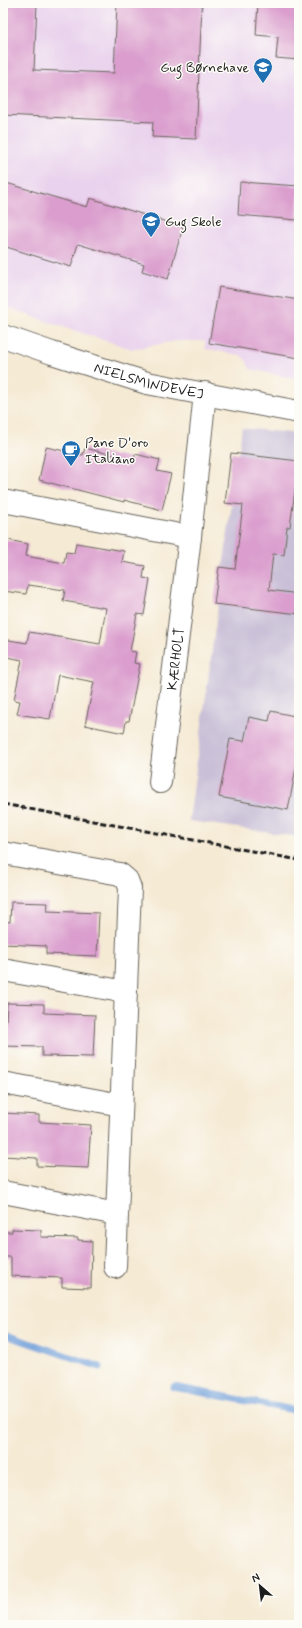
<svg xmlns="http://www.w3.org/2000/svg" width="302" height="1628" font-family="Mynerve,sans-serif">
  <style>
    .built { fill: #e9d2ed }
    .industrial { fill: #c9bfd7 }
    .lines { fill: none; stroke-linecap: round; stroke-linejoin: round }
    .stream { stroke: #709fd9; stroke-width: 7 }
    .building { fill: #da9dcd }
    .minor-casing { stroke: #68645c; stroke-width: 24 }
    .tertiary-casing { stroke: #68645c; stroke-width: 24 }
    .minor { stroke: #fff; stroke-width: 22 }
    .tertiary { stroke: #fff; stroke-width: 22 }
    .rail { stroke: #1c1c1c; stroke-width: 3; stroke-dasharray: 6 3; stroke-linecap: butt }
    .labels { text-anchor: middle; stroke-width: 3; stroke-linejoin: round; paint-order: stroke }
    .poi-label { font-size: 14px; fill: #1c1c1c; stroke: #fdfcf7; text-anchor: start }
    .street-label { font-size: 14px; fill: #1c1c1c; stroke: #fdfcf7 }
  </style>
  <rect width="100%" height="100%" fill="#fdfcf7"/>
  <filter id="ink" filterUnits="userSpaceOnUse"><feTurbulence type="fractalNoise" baseFrequency=".025" numOctaves="2"/><feDisplacementMap in="SourceGraphic" scale="8" xChannelSelector="R" yChannelSelector="G"/><feConvolveMatrix kernelMatrix="1 2 1 2 8 2 1 2 1" color-interpolation-filters="sRGB"/></filter>
  <filter id="wash" filterUnits="userSpaceOnUse"><feTurbulence type="fractalNoise" baseFrequency=".012" numOctaves="4" result="noise"/><feDisplacementMap in="SourceGraphic" scale="16" xChannelSelector="R" yChannelSelector="G"/><feGaussianBlur stdDeviation="0.9" result="paint"/><feColorMatrix in="noise" values="0 0 0 0 0 0 0 0 0 0 0 0 0 0 0 0 0 1.4 0 .05"/><feComposite in="paint" operator="in"/></filter>
  <g filter="url(#wash)">
    <rect width="100%" height="100%" fill="#f5ead4"/>
    <polygon class="built" points="3,3 299,3 299,380 250,369 246,360 240,355 205,349 205,341 176,341 132,349 48,322 3,306"/>
    <polygon class="industrial" points="242,428 299,434 299,837 189,821"/>
    <g class="lines">
      <g class="stream">
        <polyline points="3,1334 100,1367"/>
        <polyline points="174,1387 299,1411"/>
      </g>
    </g>
    <g id="blocks">
      <g class="building">
        <polygon points="3,3 37,3 34,70 114,73 117,3 202,3 196,139 152,137 153,122 3,115"/>
        <polygon points="258,3 299,3 299,60 276,58 278,37 256,35"/>
        <polygon points="3,182 87,207 90,198 183,227 168,279 142,271 144,264 78,244 71,267 3,246"/>
        <polygon points="240,182 299,186 297,220 238,215"/>
        <polygon points="219,287 299,300 299,358 209,343"/>
        <polygon points="46,447 83,455 85,448 134,460 135,454 160,460 157,471 171,474 162,510 124,500 124,502 39,480"/>
        <polygon points="231,453 299,461 290,527 287,527 284,555 273,554 269,590 299,594 299,614 214,604 219,567 235,569 243,505 225,503"/>
        <polygon points="3,539 28,544 26,556 64,563 66,552 74,553 76,543 124,551 122,562 145,566 143,578 150,579 144,615 137,614 130,651 136,652 134,663 140,664 129,721 126,721 124,733 85,725 94,682 58,675 50,719 17,714 20,701 14,700 22,660 3,656 3,639 27,643 29,632 100,644 106,608 63,601 65,590 28,585 26,594 3,591"/>
        <polygon points="271,711 299,717 299,752 288,810 219,797 230,739 244,741 249,717 269,721"/>
        <polygon points="11,902 48,903 47,911 99,913 97,956 46,954 46,946 3,944 3,921 10,922"/>
        <polygon points="7,1003 44,1004 44,1013 95,1015 93,1057 42,1056 42,1047 3,1046 3,1023 6,1023"/>
        <polygon points="3,1113 39,1115 39,1122 91,1125 88,1168 37,1166 37,1158 3,1156"/>
        <polygon points="12,1229 41,1230 41,1237 78,1238 78,1240 92,1241 91,1288 62,1287 62,1278 11,1276 11,1257 3,1257 3,1232 12,1232"/>
      </g>
    </g>
  </g>
  <g filter="url(#ink)">
    <use href="#blocks" fill-opacity="0" stroke="#68645c" stroke-width="1"/>
    <g class="lines">
      <g class="minor-casing">
        <g id="minor">
          <polyline points="3,501 190,537"/>
          <path id="s1" d="M160,782l30,-245 15,-144"/>
          <polyline points="3,853 120,874 127,880 130,888 115,1267"/>
          <polyline points="3,970 126,992"/>
          <polyline points="3,1083 121,1105"/>
          <polyline points="3,1192 117,1214"/>
        </g>
      </g>
      <g class="tertiary-casing">
        <g id="tertiary">
          <path id="s2" d="M3,336l49,17 95,30 152,29"/>
        </g>
      </g>
      <use href="#minor" class="minor"/>
      <use href="#tertiary" class="tertiary"/>
      <polyline class="rail" points="3,804 299,860"/>
    </g>
  </g>
  <defs>
    <g id="school-pin" transform="scale(1)"><path d="M0 17L-7.5 6A9.5 9.5 0 1 1 7.5 6Z" fill="#1f6fb2" stroke="#fdfcf7"/><path d="M0-5L7-2L0 1L-7-2ZM-4 1L0 2.5L4 1V4Q0 6-4 4Z" fill="#fff"/></g>
    <g id="cafe-pin" transform="scale(1)"><path d="M0 17L-7.5 6A9.5 9.5 0 1 1 7.5 6Z" fill="#1f6fb2" stroke="#fdfcf7"/><path d="M-5.5-4.5H6V0H3Q3 3.5 0 3.5H-2.5Q-5.5 3.5-5.5 0ZM3-3.2v2h1.7v-2ZM-6 4.5H4V6H-6Z" fill="#fff"/></g>
  </defs>
  <g fill-rule="evenodd">
    <use href="#school-pin" x="263" y="67"/>
    <use href="#school-pin" x="151" y="221"/>
    <use href="#cafe-pin" x="71" y="450"/>
  </g>
  <g class="labels">
    <g class="poi-label">
      <text x="249" y="72" text-anchor="end">Gug Børnehave</text>
      <text x="165" y="226">Gug Skole</text>
      <text x="85" y="447">Pane D'oro<tspan x="85" dy="16">Italiano</tspan></text>
    </g>
    <g class="street-label">
      <text dy="5" stroke="none"><textPath href="#s2" startOffset="153">NIELSMINDEVEJ</textPath></text>
      <text dy="5" stroke="none"><textPath href="#s1" startOffset="124">KÆRHOLT</textPath></text>
    </g>
  </g>
  <rect width="302" height="1628" fill="none" stroke="#fdfcf7" stroke-width="16"/>
  <g transform="translate(260 1586) rotate(332)" stroke="#fdfcf7" stroke-width="3" paint-order="stroke">
  <path d="M0-3L7 15L0 10L-7 15Z" fill="#1c1c1c"/>
  <text y="-6" font-size="11" font-weight="bold" text-anchor="middle" fill="#1c1c1c">N</text>
  </g>
</svg>
